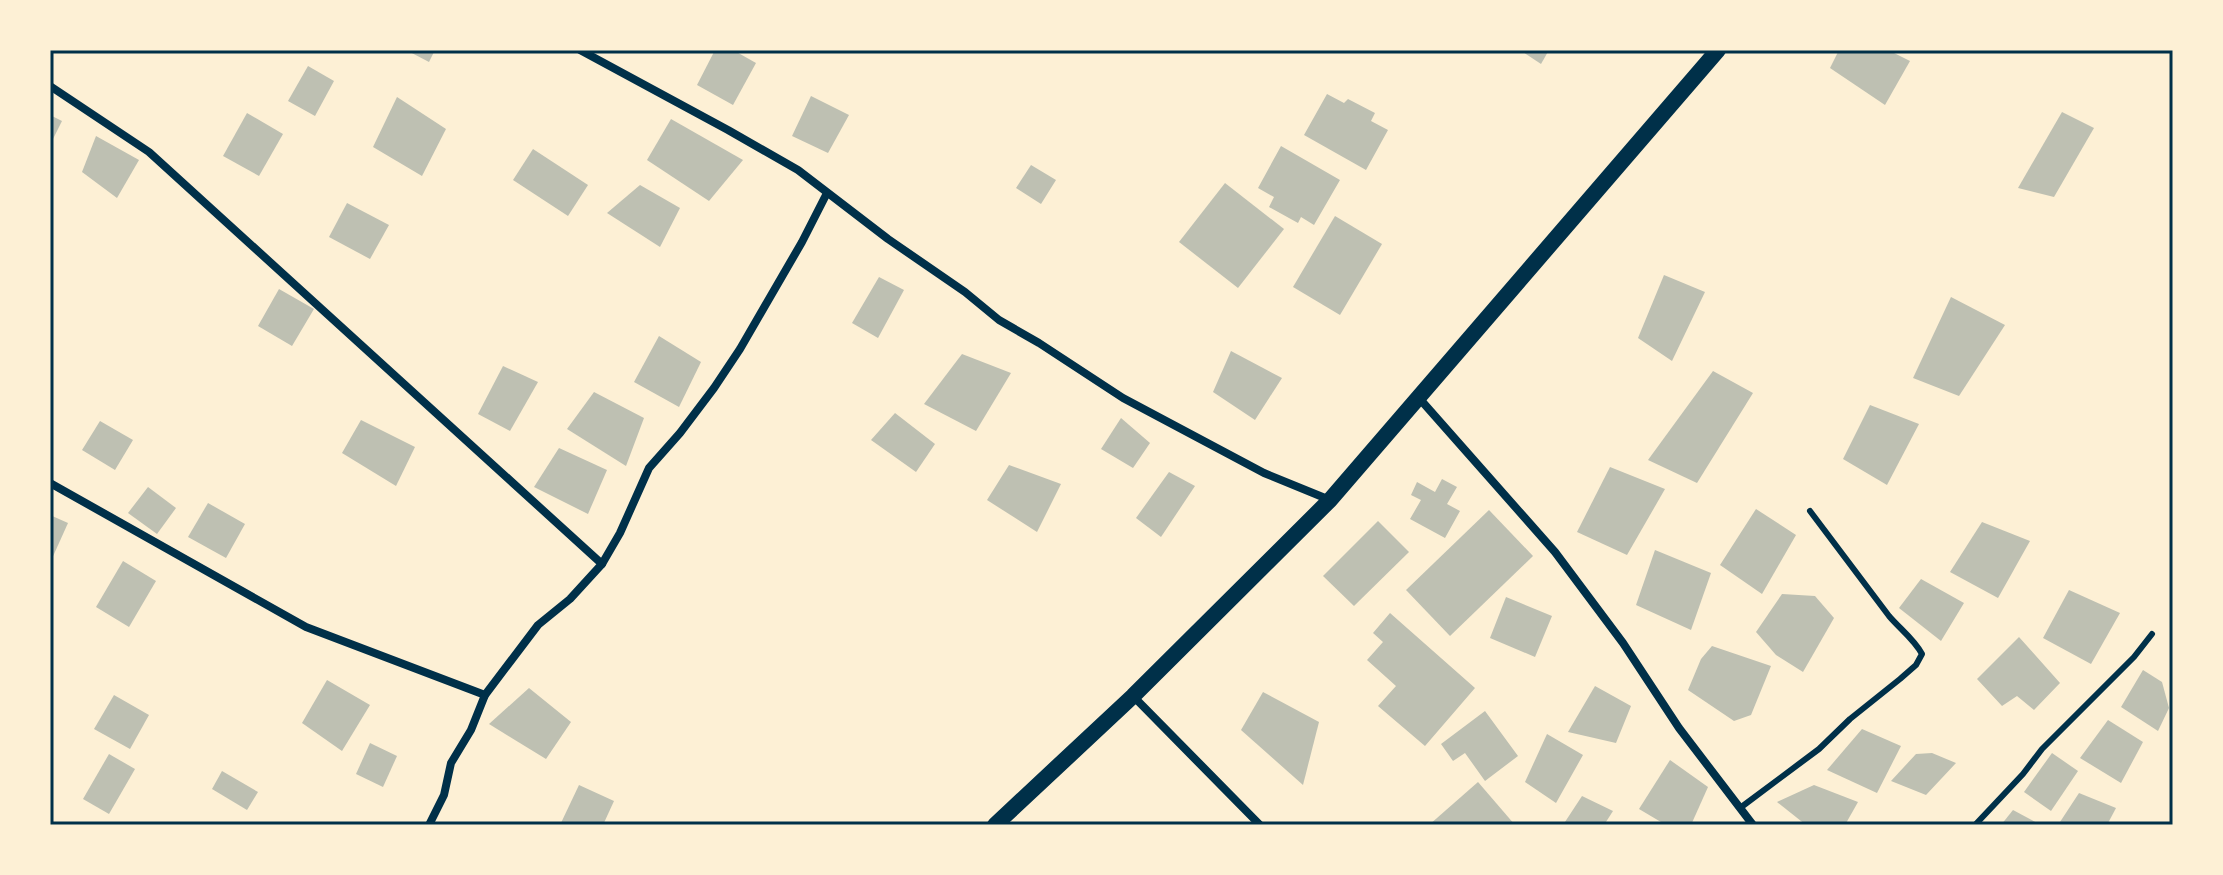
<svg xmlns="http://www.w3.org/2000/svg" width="2223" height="875" font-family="'Noto Serif',serif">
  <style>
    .building { fill: #bec0b2 }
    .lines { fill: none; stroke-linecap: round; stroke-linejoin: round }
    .service { stroke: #003049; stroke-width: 6 }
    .minor { stroke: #003049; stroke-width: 8 }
    .secondary { stroke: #003049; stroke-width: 16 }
    .neatline { fill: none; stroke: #003049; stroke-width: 3 }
  </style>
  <rect width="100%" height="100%" fill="#fdf0d5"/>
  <g class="building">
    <polygon points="406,50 435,50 429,62"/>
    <polygon points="715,50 733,50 756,63 733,105 697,85"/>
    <polygon points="1520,50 1549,50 1541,64"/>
    <polygon points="1839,50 1888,50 1910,61 1885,105 1830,68"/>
    <polygon points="308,66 334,81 315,116 288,101"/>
    <polygon points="1327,94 1344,103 1348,99 1375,113 1371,121 1388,130 1366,170 1304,135"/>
    <polygon points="811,96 849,115 828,153 792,136"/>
    <polygon points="397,97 446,129 422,176 373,147"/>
    <polygon points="2062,112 2094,128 2054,197 2018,188"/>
    <polygon points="247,113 283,134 259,176 223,156"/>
    <polygon points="50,115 62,121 50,145"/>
    <polygon points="671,119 743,160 709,201 647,160"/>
    <polygon points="96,136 139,160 117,198 82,172"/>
    <polygon points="1281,146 1340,180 1314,225 1301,217 1298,223 1269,207 1274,197 1258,188"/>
    <polygon points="533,149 588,185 568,216 513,180"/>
    <polygon points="1031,165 1056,180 1041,204 1016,188"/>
    <polygon points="1225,183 1284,229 1238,288 1179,242"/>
    <polygon points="640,185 680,208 660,247 607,213"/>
    <polygon points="347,203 389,225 370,259 329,237"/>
    <polygon points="1335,216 1382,244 1340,315 1293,287"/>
    <polygon points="1664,275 1705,292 1672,361 1638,338"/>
    <polygon points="879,277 904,290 878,338 852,323"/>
    <polygon points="279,289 314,309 292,346 258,326"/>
    <polygon points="1951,297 2005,325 1959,396 1913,378"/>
    <polygon points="659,336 701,362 679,407 634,382"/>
    <polygon points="1231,351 1282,378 1255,420 1213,392"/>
    <polygon points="962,354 1011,373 976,431 924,404"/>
    <polygon points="503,366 538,382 510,431 478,414"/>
    <polygon points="1713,371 1753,393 1697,483 1648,460"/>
    <polygon points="594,392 644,418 626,466 567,429"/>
    <polygon points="1870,405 1919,424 1887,485 1843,459"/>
    <polygon points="895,413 935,444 916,472 871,440"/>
    <polygon points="1121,418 1150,443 1133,468 1101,449"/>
    <polygon points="361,420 415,447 396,486 342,453"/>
    <polygon points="100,421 133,440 115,470 82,450"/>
    <polygon points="559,448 607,470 588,514 534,487"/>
    <polygon points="1009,465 1061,484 1037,532 987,500"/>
    <polygon points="1610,467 1665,489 1627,555 1577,532"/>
    <polygon points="1169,472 1195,486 1161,537 1136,518"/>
    <polygon points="1442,479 1457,487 1447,504 1460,511 1445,538 1410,519 1421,500 1411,495 1417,482 1435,492"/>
    <polygon points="148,487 176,508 157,534 128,513"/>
    <polygon points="208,503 245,524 226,558 188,537"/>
    <polygon points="1756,509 1796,535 1762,594 1720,565"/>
    <polygon points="1489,510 1533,556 1450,636 1406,590"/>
    <polygon points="50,515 68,523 50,563"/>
    <polygon points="1378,521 1409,552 1354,606 1323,576"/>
    <polygon points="1982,522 2030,541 1998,598 1950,572"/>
    <polygon points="1655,550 1711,573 1691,630 1636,605"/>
    <polygon points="123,561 156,581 129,627 96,607"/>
    <polygon points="1921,579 1964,603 1941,641 1899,608"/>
    <polygon points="2069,590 2120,613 2091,664 2043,638"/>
    <polygon points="1782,594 1815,596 1834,618 1803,672 1776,655 1756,632"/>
    <polygon points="1506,597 1552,616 1535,657 1490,638"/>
    <polygon points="1390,613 1475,688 1425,746 1378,706 1396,686 1367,660 1383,642 1373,633"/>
    <polygon points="2019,637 2060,683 2034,710 2017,696 2002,706 1977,679"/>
    <polygon points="1712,646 1771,666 1751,715 1734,721 1688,690 1701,659"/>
    <polygon points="2143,670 2162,682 2169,708 2158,731 2121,707"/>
    <polygon points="327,680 370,705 342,751 302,723"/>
    <polygon points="1595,686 1631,706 1616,743 1568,732"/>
    <polygon points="529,688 571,722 546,759 489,724"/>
    <polygon points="1263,692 1319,722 1303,785 1241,730"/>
    <polygon points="114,695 149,715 130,749 94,729"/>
    <polygon points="1485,711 1518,756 1485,781 1465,753 1453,761 1441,744"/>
    <polygon points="2108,720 2143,742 2121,783 2080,758"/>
    <polygon points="1862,729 1901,746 1877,793 1827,770"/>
    <polygon points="1547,734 1583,755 1556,803 1525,782"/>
    <polygon points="370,743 397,756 383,787 356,774"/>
    <polygon points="1932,753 1956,763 1926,795 1891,781 1916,754"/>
    <polygon points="2052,753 2078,771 2051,811 2024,792"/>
    <polygon points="109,754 135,769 109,814 83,799"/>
    <polygon points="1670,760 1708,787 1691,825 1666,825 1639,809"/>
    <polygon points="222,771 258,792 247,810 212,789"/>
    <polygon points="1478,782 1515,825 1429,825"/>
    <polygon points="579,785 614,801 603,825 560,825"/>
    <polygon points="1814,785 1858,802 1845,825 1806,825 1777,802"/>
    <polygon points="2079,793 2116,808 2107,825 2058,825"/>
    <polygon points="1582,796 1613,811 1604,825 1563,825"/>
    <polygon points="2013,810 2041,825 2001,825"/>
  </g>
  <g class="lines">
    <g class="service">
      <path d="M1740,808l79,-59 31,-30 50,-40 16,-14 6,-11c-8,-15 -22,-25 -33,-38l-79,-105"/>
      <polyline points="1975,825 2023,774 2042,749 2134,657 2152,634"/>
    </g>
    <g class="minor">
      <polyline points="580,50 728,130 798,170 888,239 965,292 999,320 1039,343 1123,398 1264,473 1330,500"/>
      <polyline points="50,86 149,152 602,564"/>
      <polyline points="1419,398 1555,552 1623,643 1679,728 1753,825"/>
      <polyline points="50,483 306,627 485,695"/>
      <polyline points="1133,696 1260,825"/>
      <polyline points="429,825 444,795 451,763 471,730 485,695 538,625 570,599 602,564 620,533 649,468 680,433 714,388 740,349 802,242 827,193"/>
    </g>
    <polyline class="secondary" points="995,825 1133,696 1330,500 1718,50"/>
  </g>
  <rect width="2223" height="875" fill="none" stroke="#fdf0d5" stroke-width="104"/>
  <rect x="52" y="52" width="2119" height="771" class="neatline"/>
</svg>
